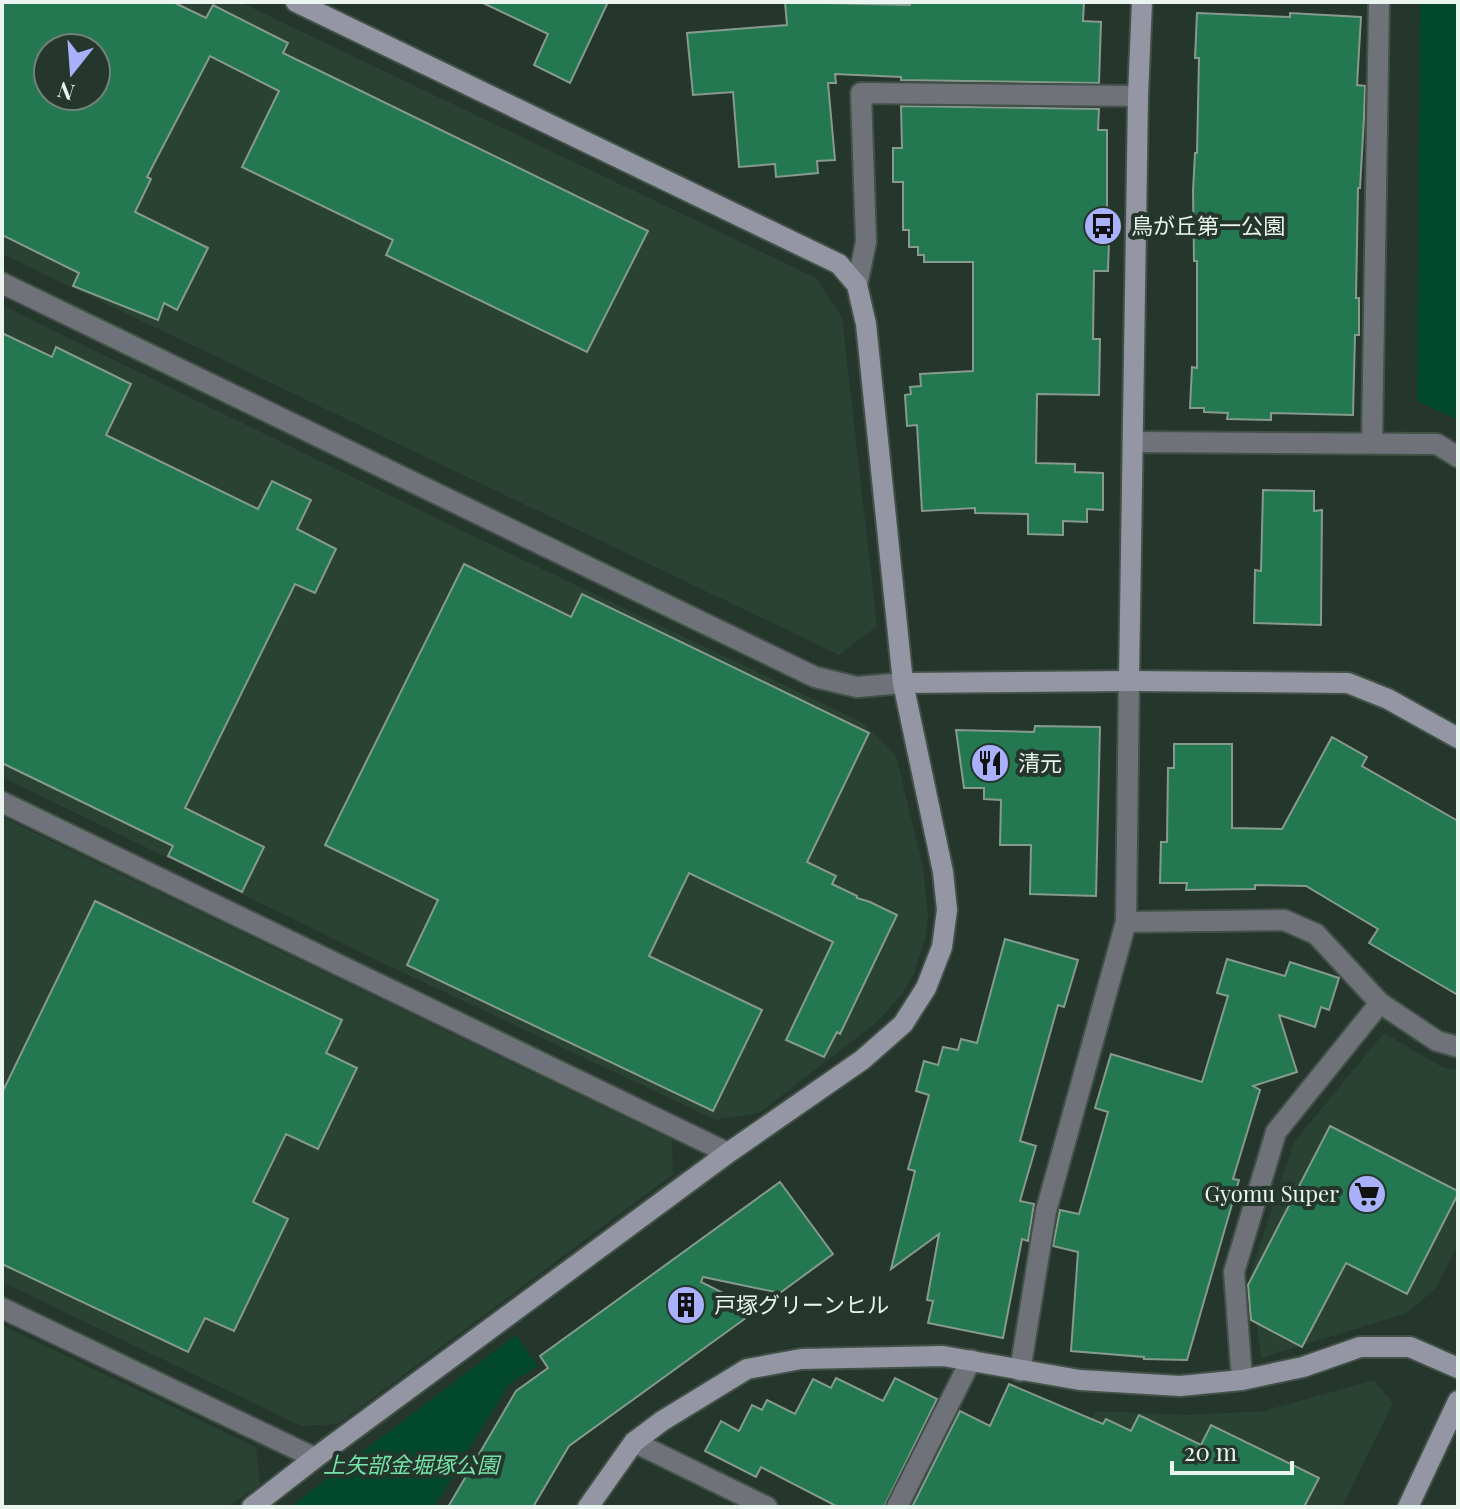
<svg xmlns="http://www.w3.org/2000/svg" width="1460" height="1509" font-family="'Playfair Display','Noto Sans JP',serif">
  <style>
    .built { fill: #2a4234; fill-rule: evenodd }
    .green { fill: #02482c }
    .building { fill: #237851; stroke: #869a8e; stroke-width: 2; fill-rule: evenodd }
    .lines { fill: none; stroke-linecap: round; stroke-linejoin: round }
    .street-casing { stroke: #415147; stroke-width: 24 }
    .secondary-casing { stroke: #415147; stroke-width: 24 }
    .street { stroke: #70727a; stroke-width: 20 }
    .secondary { stroke: #9496a3; stroke-width: 20 }
    .labels { text-anchor: middle; stroke-width: 8; stroke-linejoin: round; paint-order: stroke }
    .poi-label { font-size: 22px; fill: #ebf5ef; stroke: #25362c; text-anchor: start }
    .park-label { font-size: 22px; font-style: italic; fill: #75e4ab; stroke: #25362c }
  </style>
  <rect width="100%" height="100%" fill="#25362c"/>
  <g class="built">
    <path d="M2,2h238l576,276 26,39 35,309 -38,29 -837,-401zM48,48h48v48h-48z"/>
    <polygon points="2,305 434,517 863,723 896,756 923,867 928,918 925,939 913,975 901,995 877,1022 759,1113 716,1120 391,967 2,777"/>
    <polygon points="2,817 672,1140 673,1174 338,1424 301,1426 2,1282"/>
    <polygon points="1384,1033 1442,1067 1458,1070 1458,1245 1435,1289 1407,1313 1261,1358 1250,1275 1294,1142"/>
    <polygon points="2,1325 256,1447 260,1485 227,1507 2,1507"/>
    <polygon points="1374,1380 1393,1403 1342,1507 1049,1507 1095,1411 1187,1415 1264,1411"/>
  </g>
  <g class="green">
    <polygon points="1420,2 1458,2 1458,420 1417,401"/>
    <polygon points="516,1335 538,1366 509,1384 434,1507 290,1507"/>
  </g>
  <g class="building">
    <path d="M2,2h171l33,16 7,-13 75,38 -5,10 365,178 -61,121 -201,-97 7,-15 -151,-73 37,-76 -69,-35 -63,121 4,2 -16,33 73,36 -31,62 -13,-7 -6,17 -85,-34 6,-13 -77,-38zM48,48h48v48h-48z"/>
    <polygon points="481,2 608,2 570,83 534,65 548,34"/>
    <polygon points="785,2 910,5 910,2 1084,2 1083,21 1101,22 1099,83 901,80 901,77 835,74 836,83 828,83 835,160 817,161 818,173 776,177 775,164 739,167 733,92 693,95 687,33 787,25"/>
    <polygon points="1197,13 1290,17 1290,13 1361,17 1357,85 1365,86 1364,118 1360,188 1358,188 1356,298 1359,298 1359,335 1355,335 1353,415 1271,413 1271,420 1227,419 1228,413 1204,412 1204,408 1190,408 1192,367 1197,368 1197,261 1194,261 1193,191 1195,153 1197,153 1199,58 1195,58"/>
    <polygon points="901,106 1099,109 1098,130 1107,130 1107,210 1110,210 1108,271 1094,271 1093,339 1100,339 1099,395 1037,394 1036,463 1075,464 1075,472 1103,473 1103,510 1087,509 1087,522 1063,521 1063,535 1028,534 1028,514 975,513 975,508 922,511 917,425 907,426 905,395 911,394 910,387 921,386 920,374 973,371 973,262 924,262 924,255 918,255 918,247 909,247 909,230 903,230 903,182 893,182 893,148 902,148"/>
    <polygon points="2,333 52,357 56,347 131,384 106,435 258,509 272,481 311,500 297,529 336,549 315,593 295,584 185,808 264,847 242,892 168,856 173,846 2,763"/>
    <polygon points="1263,490 1314,491 1314,511 1322,510 1321,625 1254,623 1255,570 1261,571"/>
    <polygon points="464,564 571,617 582,594 869,733 807,862 836,876 832,884 857,896 857,898 870,902 897,915 840,1034 837,1032 824,1057 786,1040 833,942 689,873 649,956 762,1010 713,1111 407,965 438,900 325,845"/>
    <polygon points="1035,726 1100,727 1096,896 1030,894 1031,845 1000,845 1001,800 984,799 984,788 964,788 956,730 1034,732"/>
    <polygon points="1332,737 1367,757 1362,766 1458,821 1458,995 1369,943 1378,929 1306,886 1255,885 1255,889 1186,890 1187,883 1160,883 1161,842 1167,842 1168,768 1174,768 1174,744 1232,744 1232,828 1282,829"/>
    <polygon points="95,901 342,1020 326,1053 357,1068 318,1149 286,1134 253,1202 288,1219 234,1331 205,1318 188,1352 2,1264 2,1093"/>
    <polygon points="1005,939 1078,960 1064,1007 1058,1005 1020,1141 1036,1146 1020,1201 1034,1204 1028,1241 1022,1239 1003,1338 928,1323 933,1301 927,1300 939,1234 891,1269 915,1171 908,1169 929,1095 916,1091 924,1061 938,1065 943,1047 958,1050 961,1039 977,1043"/>
    <polygon points="1227,959 1285,976 1290,962 1339,978 1329,1010 1321,1007 1315,1027 1279,1015 1297,1072 1253,1086 1260,1090 1233,1179 1239,1180 1187,1360 1144,1359 1144,1357 1071,1351 1078,1252 1053,1246 1060,1210 1079,1214 1108,1112 1095,1108 1111,1054 1202,1082 1228,996 1217,993"/>
    <polygon points="1330,1126 1458,1191 1458,1194 1407,1294 1346,1263 1302,1347 1251,1320 1248,1285"/>
    <polygon points="780,1182 833,1254 780,1293 703,1277 701,1282 757,1310 569,1446 533,1507 448,1507 516,1391 548,1368 540,1356"/>
    <polygon points="836,1378 883,1401 895,1378 937,1399 884,1507 838,1507 761,1467 756,1477 705,1451 721,1421 739,1431 752,1405 762,1410 767,1400 795,1414 813,1379 831,1388"/>
    <polygon points="1009,1384 1103,1424 1106,1419 1131,1431 1139,1415 1201,1445 1211,1425 1319,1478 1304,1507 912,1507 960,1411 990,1426"/>
  </g>
  <g class="lines">
    <g class="street-casing">
      <g id="street">
        <polyline points="2,283 815,677 857,687 903,683"/>
        <polyline points="857,285 866,242 861,93 1138,96"/>
        <polyline points="1134,442 1437,444 1458,457"/>
        <polyline points="1372,442 1379,2"/>
        <polyline points="2,802 728,1153"/>
        <polyline points="1126,922 1284,920 1316,934 1380,1003 1437,1041 1458,1047"/>
        <polyline points="2,1308 315,1458"/>
        <polyline points="1020,1371 1046,1211 1126,922 1129,681"/>
        <polyline points="1242,1380 1234,1272 1276,1132 1380,1003"/>
        <polyline points="634,1442 767,1507"/>
        <polyline points="897,1507 971,1360"/>
      </g>
    </g>
    <g class="secondary-casing">
      <g id="secondary">
        <polyline points="1129,681 1138,96 1142,2"/>
        <polyline points="903,683 1129,681 1348,683 1388,699 1458,738"/>
        <polyline points="252,1507 315,1458 728,1153 862,1060 903,1024 926,988 942,947 947,910 943,872 903,683 866,324 857,285 839,264 296,2"/>
        <polyline points="588,1507 634,1442 662,1421 747,1369 801,1359 943,1356 1080,1380 1180,1386 1242,1380 1303,1367 1360,1347 1410,1347 1458,1368"/>
        <polyline points="1408,1507 1458,1401"/>
      </g>
    </g>
    <use href="#street" class="street"/>
    <use href="#secondary" class="secondary"/>
  </g>
  <defs>
    <g id="bus-disc" transform="scale(2)"><circle r="9.5" fill="#a9b0fc" stroke="#25362c"/><path d="M-5-6H5V4H4V6H2V4H-2V6H-4V4H-5ZM-3.5-4V0h7V-4ZM-3.5 1.2v1.5H-2V1.2ZM2 1.2v1.5H3.5V1.2Z" fill="#111"/></g>
    <g id="restaurant-disc" transform="scale(2)"><circle r="9.5" fill="#a9b0fc" stroke="#25362c"/><path d="M-5-6h1v4h1v-4h1v4h1v-4h1v5L-1.5 .5V6h-2V.5L-5-1ZM5-6V6H3V1.5H1.5Q1.5-4 5-6Z" fill="#111"/></g>
    <g id="supermarket-disc" transform="scale(2)"><circle r="9.5" fill="#a9b0fc" stroke="#25362c"/><path d="M-6-5.5h2.5l.6 2H6L4.5 2H-2.5L-4.4-4H-6ZM-1.5 3.2a1.3 1.3 0 1 0 .1 0ZM3 3.2a1.3 1.3 0 1 0 .1 0Z" fill="#111"/></g>
    <g id="building-disc" transform="scale(2)"><circle r="9.5" fill="#a9b0fc" stroke="#25362c"/><path d="M-4-6H4V6H1V3H-1V6H-4ZM-2.5-4.3h1.7v1.8h-1.7ZM.8-4.3h1.7v1.8H.8ZM-2.5-1h1.7V.8h-1.7ZM.8-1h1.7V.8H.8Z" fill="#111"/></g>
  </defs>
  <g fill-rule="evenodd">
    <use href="#bus-disc" x="1103" y="226"/>
    <use href="#restaurant-disc" x="990" y="763"/>
    <use href="#supermarket-disc" x="1367" y="1194"/>
    <use href="#building-disc" x="686" y="1305"/>
  </g>
  <g class="labels">
    <g class="poi-label">
      <text x="1131" y="234">鳥が丘第一公園</text>
      <text x="1018" y="771">清元</text>
      <text x="1339" y="1202" text-anchor="end">Gyomu Super</text>
      <text x="714" y="1313">戸塚グリーンヒル</text>
    </g>
    <g class="park-label">
      <text x="411" y="1473">上矢部金堀塚公園</text>
    </g>
  </g>
  <rect width="1460" height="1509" fill="none" stroke="#ebf5ef" stroke-width="8"/>
  <g transform="translate(72 72) rotate(197)"><circle r="38" fill="#25362c" stroke="#74827a" stroke-width="2"/>
  <path d="M0-6L14 30L0 20L-14 30Z" fill="#a9b0fc"/>
  <text y="-12" font-size="22" font-weight="bold" text-anchor="middle" fill="#ebf5ef">N</text>
  </g>
  <path d="M1172 1461v12h120v-12" fill="none" stroke="#ebf5ef" stroke-width="4"/>
  <text x="1184" y="1461" font-size="24" fill="#ebf5ef" stroke="#25362c" stroke-width="6" paint-order="stroke">20 m</text>
</svg>
